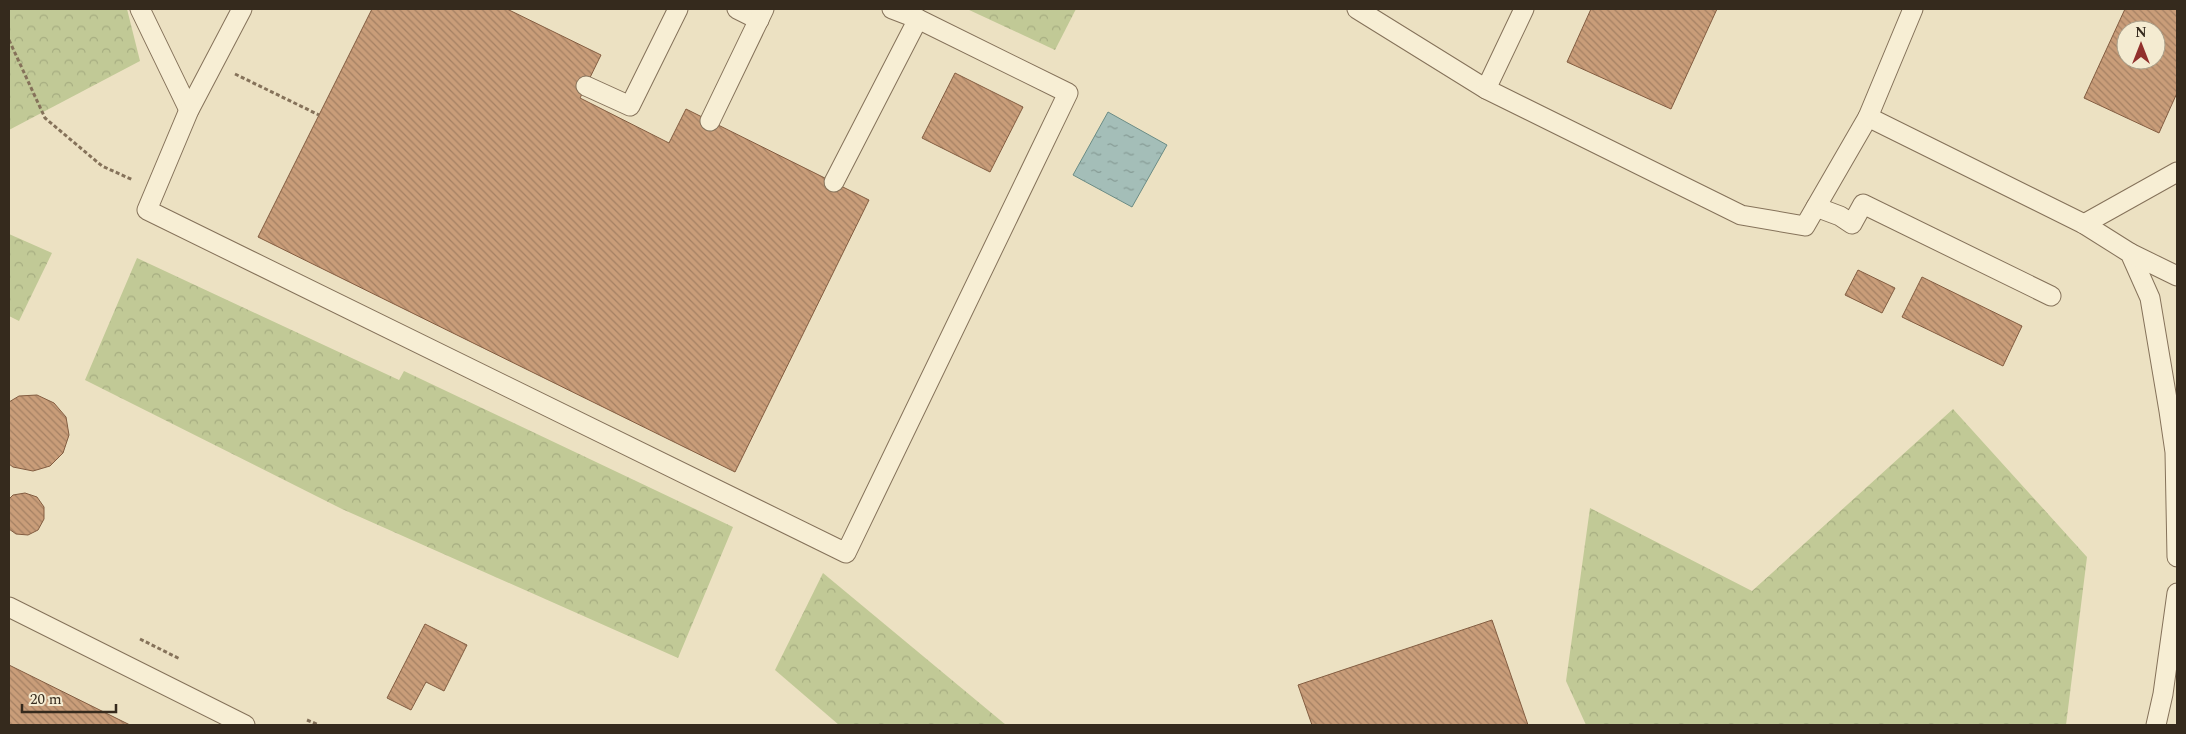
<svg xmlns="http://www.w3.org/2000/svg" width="2186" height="734" font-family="Spectral,serif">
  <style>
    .forest { fill: url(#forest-crowns) }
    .water { fill: url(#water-ripples); stroke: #6b8c85 }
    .building { fill: url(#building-back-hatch); stroke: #835d41; fill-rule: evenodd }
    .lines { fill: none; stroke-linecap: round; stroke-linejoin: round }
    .lane-casing { stroke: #85725a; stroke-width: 21 }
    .path { stroke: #85725a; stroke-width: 3; stroke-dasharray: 4 2.5; stroke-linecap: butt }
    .lane { stroke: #f7eed4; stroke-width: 19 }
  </style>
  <defs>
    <pattern id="forest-crowns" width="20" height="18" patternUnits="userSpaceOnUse" patternTransform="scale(1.25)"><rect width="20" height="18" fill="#c1c996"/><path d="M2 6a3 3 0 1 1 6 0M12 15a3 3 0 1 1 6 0" fill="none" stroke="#a6ad81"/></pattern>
    <pattern id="water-ripples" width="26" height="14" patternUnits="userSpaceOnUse" patternTransform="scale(1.25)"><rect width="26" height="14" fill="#a4beb8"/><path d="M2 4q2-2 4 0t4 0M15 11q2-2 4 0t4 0" fill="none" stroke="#869b95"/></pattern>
    <pattern id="building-back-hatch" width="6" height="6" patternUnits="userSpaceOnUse" patternTransform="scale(1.25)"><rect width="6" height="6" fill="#c99d79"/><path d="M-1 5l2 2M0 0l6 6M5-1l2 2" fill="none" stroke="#a48063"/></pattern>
  </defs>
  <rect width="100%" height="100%" fill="#ece1c2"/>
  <g class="forest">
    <polygon points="9,9 127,9 140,61 9,130"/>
    <polygon points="967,9 1076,9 1055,50"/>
    <polygon points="9,234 52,253 19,321 9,316"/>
    <polygon points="137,258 399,380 404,371 733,527 678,658 342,509 85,380"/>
    <polygon points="1953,409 2087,557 2066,725 1586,725 1566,681 1590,508 1752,591"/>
    <polygon points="823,573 1006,725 839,725 775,670"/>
  </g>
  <polygon class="water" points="1108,112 1167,145 1132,207 1073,175"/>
  <g class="building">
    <polygon points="372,9 507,9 601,55 580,98 669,143 686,109 869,200 735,472 258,237"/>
    <polygon points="1591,9 1717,9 1671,109 1567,62"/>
    <path d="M2125,9h52v84l-18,40 -75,-35zM2126,30h30v30h-30z"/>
    <polygon points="955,73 1023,107 990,172 922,138"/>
    <polygon points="1858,270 1895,288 1882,313 1845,295"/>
    <polygon points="1922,277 2022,326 2003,366 1902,317"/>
    <polygon points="37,395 54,403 66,417 69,435 63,453 50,466 33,471 13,467 9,464 9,402 19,396"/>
    <polygon points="25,493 37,497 44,507 44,519 38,530 28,535 16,534 9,529 9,499 13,495"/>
    <polygon points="1492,620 1528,725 1312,725 1298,685"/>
    <polygon points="425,624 467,645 444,691 426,682 411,710 387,698"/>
    <polygon points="9,665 130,725 9,725"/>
  </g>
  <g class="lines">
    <g class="lane-casing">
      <g id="lane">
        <polyline points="140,9 189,110"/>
        <polyline points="242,9 189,110 147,210 846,553 1068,93 918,19 892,9"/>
        <polyline points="737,9 759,20"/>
        <polyline points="1357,9 1486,89 1741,215 1805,226 1868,117 2084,224 2130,253 2150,298 2169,411 2175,452 2177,557"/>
        <polyline points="586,86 630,106 678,9"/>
        <polyline points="1486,89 1524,9"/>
        <polyline points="1868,117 1913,9"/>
        <polyline points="710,121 764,9"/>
        <polyline points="834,182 918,19"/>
        <polyline points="1816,207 1840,216 1852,224 1863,204 2051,296"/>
        <polyline points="2084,224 2177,172"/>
        <polyline points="2130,253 2177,276"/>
        <polyline points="9,607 245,725"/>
        <polyline points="2156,725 2163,694 2177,593"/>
      </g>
    </g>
    <g class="path">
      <polyline points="9,40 45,118 102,166 133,180"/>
      <polyline points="235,74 319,115"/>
      <polyline points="140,639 180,659"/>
      <polyline points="307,720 319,725"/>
    </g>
    <use href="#lane" class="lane"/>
  </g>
  <rect width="2186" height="734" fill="none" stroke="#352a1d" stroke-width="20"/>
  <g transform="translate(2141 45)"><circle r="24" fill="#f4ebd1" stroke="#a89e89"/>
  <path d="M0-4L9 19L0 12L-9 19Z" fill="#91302c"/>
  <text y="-8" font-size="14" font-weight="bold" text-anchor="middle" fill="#352a1d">N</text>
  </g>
  <path d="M22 704v8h94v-8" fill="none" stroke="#352a1d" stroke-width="2.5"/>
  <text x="30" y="704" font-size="15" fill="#352a1d" stroke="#f4ebd1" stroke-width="4" paint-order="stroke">20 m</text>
</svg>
